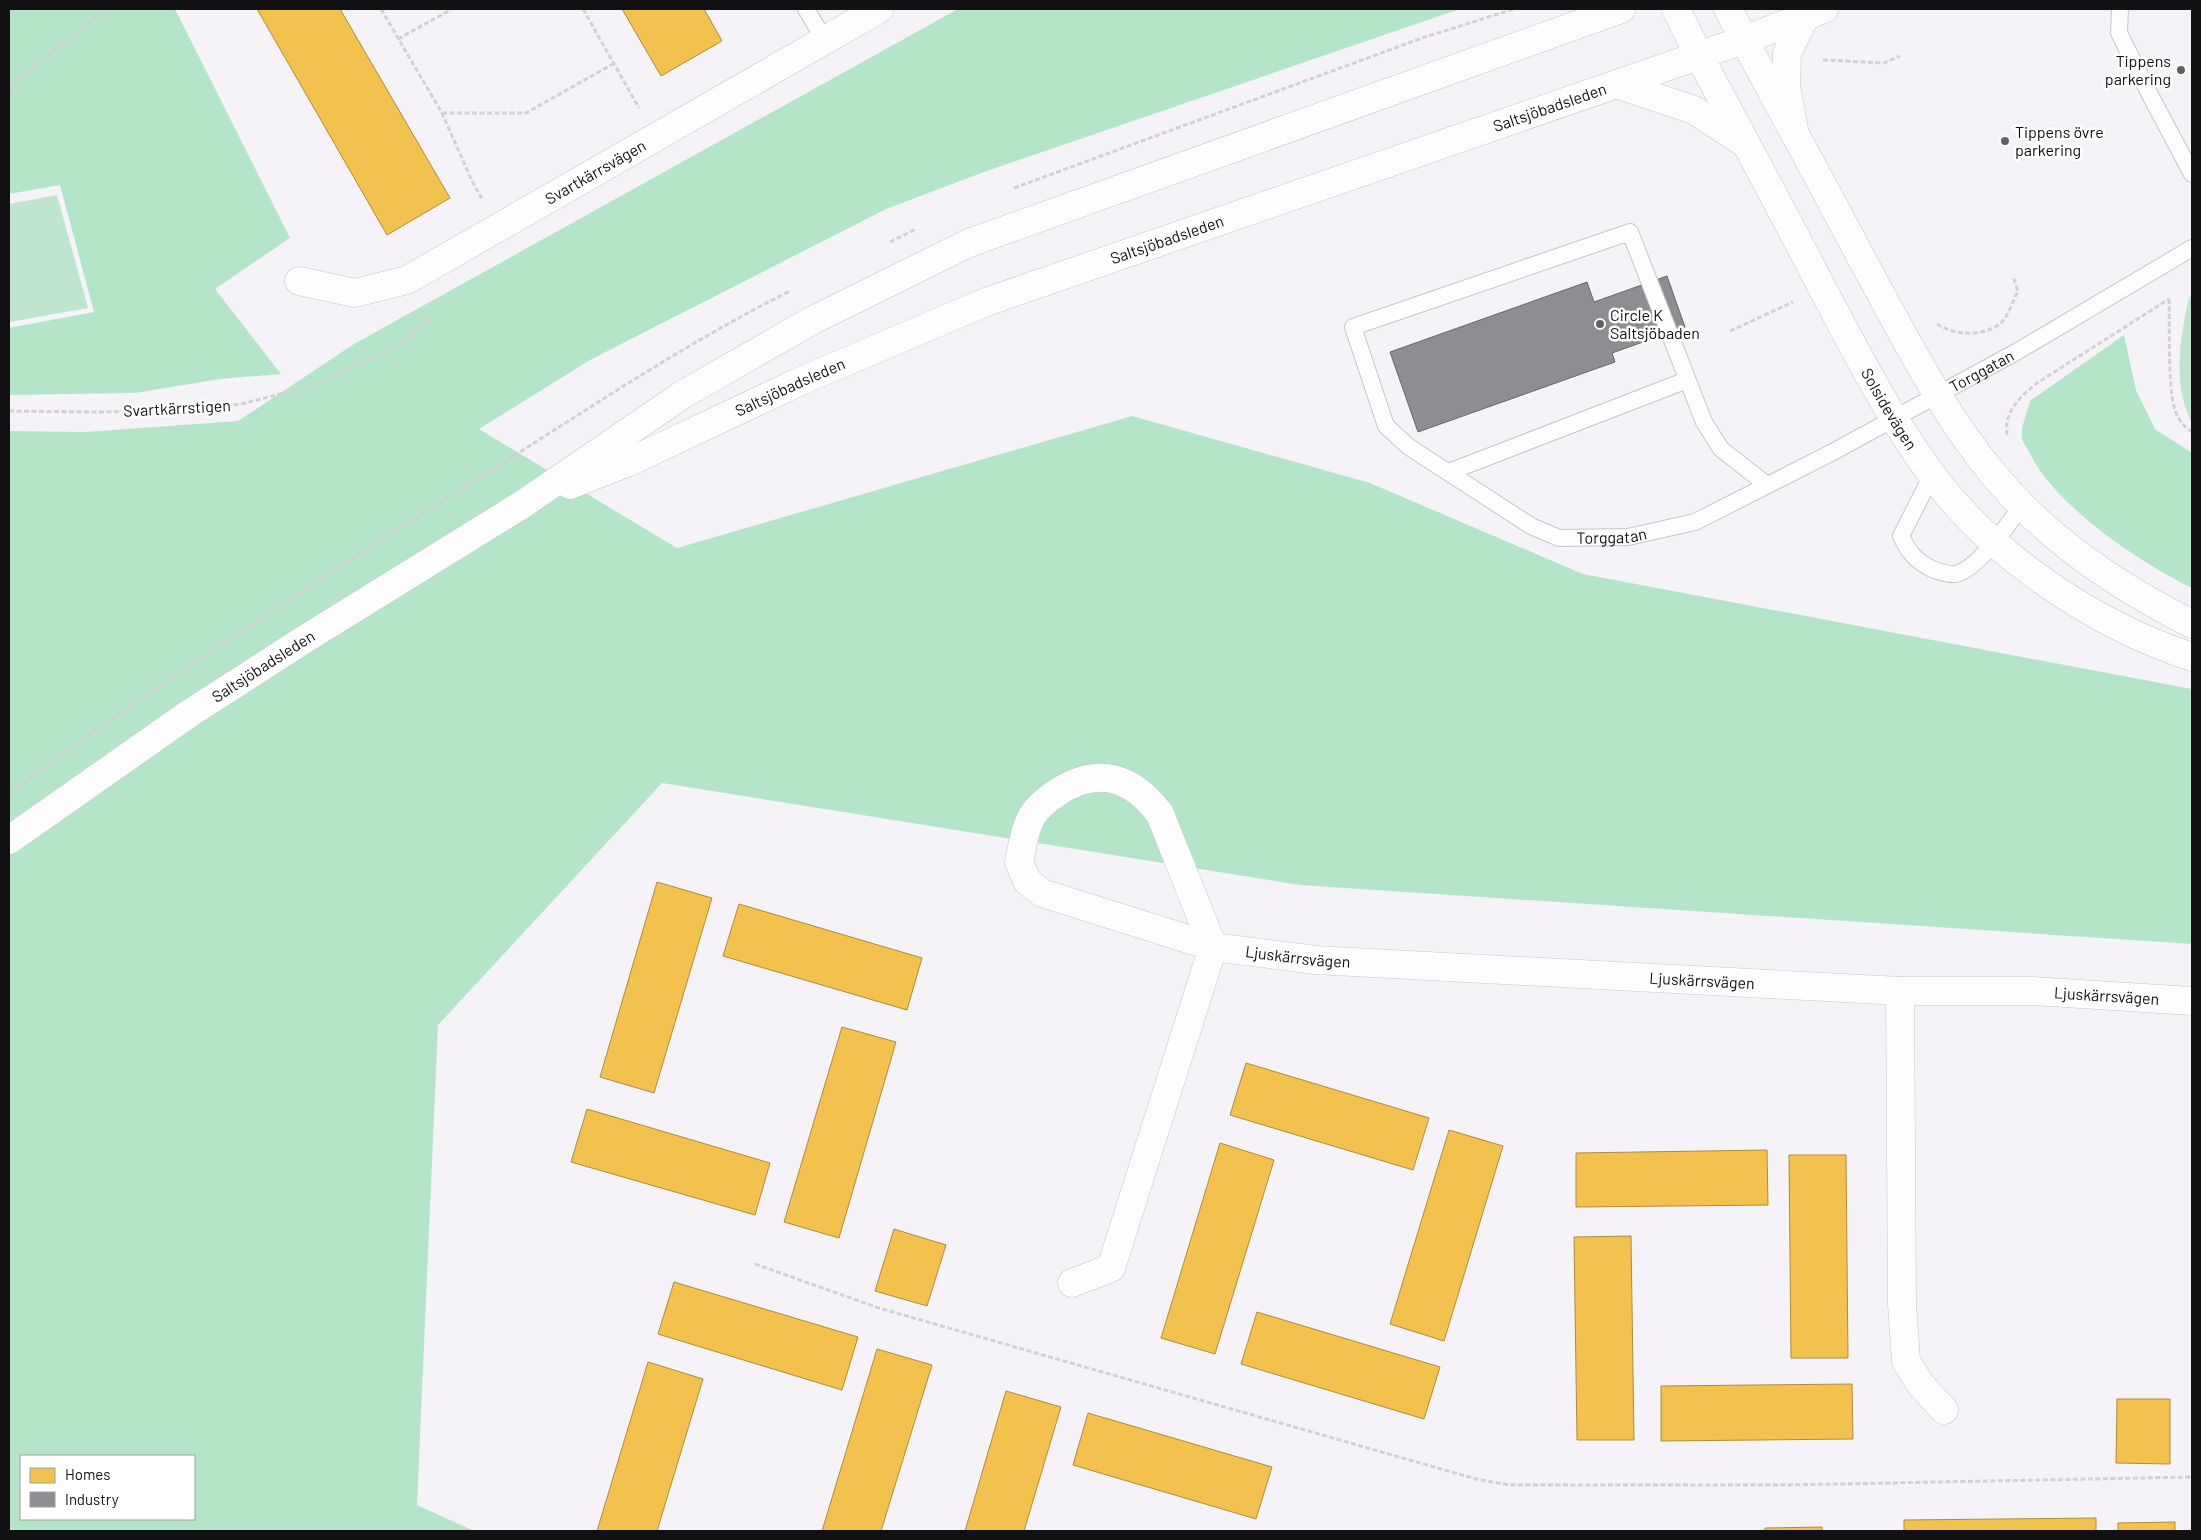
<svg xmlns="http://www.w3.org/2000/svg" width="2201" height="1540" font-family="Barlow,sans-serif">
  <style>
    .green { fill: #bfe5ce }
    .forest { fill: #b5e5c8; fill-rule: evenodd }
    .homes { fill: #f2c14e; stroke: #ae8c3c }
    .industry { fill: #8d8d92; stroke: #68686c }
    .lines { fill: none; stroke-linecap: round; stroke-linejoin: round }
    .lane-casing { stroke: #c6c5c7; stroke-width: 18 }
    .street-casing { stroke: #c6c5c7; stroke-width: 29 }
    .secondary-casing { stroke: #c6c5c7; stroke-width: 29 }
    .path { stroke: #d1d1d2; stroke-width: 3; stroke-dasharray: 5 2.5; stroke-linecap: butt }
    .lane { stroke: #fefdfe; stroke-width: 16 }
    .street { stroke: #fefdfe; stroke-width: 28 }
    .secondary { stroke: #fefdfe; stroke-width: 28 }
    .poi-dot { fill: #615f62; stroke: #fff; stroke-width: 2 }
    .labels { text-anchor: middle; stroke-width: 5; stroke-linejoin: round; paint-order: stroke }
    .poi-label { font-size: 16px; fill: #111012; stroke: #fff; text-anchor: start }
    .street-label { font-size: 16px; fill: #111012; stroke: #fff }
  </style>
  <rect width="100%" height="100%" fill="#f5f3f7"/>
  <g class="green">
    <polygon points="57,195 88,308 9,322 9,204"/>
    <path d="M2192,295v128c-20,-36 -12,-87 -3,-125z"/>
  </g>
  <g class="forest">
    <polygon points="9,9 175,9 290,238 215,289 281,374 220,379 135,393 9,395 9,328 94,312 60,185 9,194"/>
    <path d="M958,9h502l-476,163 -98,37 -296,151 -111,69 198,119 455,-132 238,67 213,91 609,115v255l-892,-59 -638,-102 -224,242 -21,480 57,26h-465v-1100l76,1 153,-11 116,-77zM21,1456h173v63h-173z"/>
    <path d="M2124,335l12,55 19,39 37,24v135c-53,-26 -137,-82 -163,-136 -2,-4 -6,-9 -7,-14 -2,-10 6,-27 8,-37z"/>
  </g>
  <g class="homes">
    <polygon points="257,9 340,9 450,198 387,235"/>
    <polygon points="622,9 704,9 722,41 661,76"/>
    <polygon points="657,882 712,898 654,1093 600,1077"/>
    <polygon points="739,904 922,958 907,1010 723,956"/>
    <polygon points="842,1027 896,1042 839,1238 784,1222"/>
    <polygon points="1246,1063 1429,1118 1413,1170 1230,1115"/>
    <polygon points="587,1109 770,1163 755,1215 571,1162"/>
    <polygon points="1449,1130 1503,1146 1444,1341 1390,1324"/>
    <polygon points="1220,1143 1274,1160 1215,1354 1161,1338"/>
    <polygon points="1767,1150 1768,1205 1576,1207 1576,1153"/>
    <polygon points="1789,1155 1846,1155 1848,1358 1791,1358"/>
    <polygon points="894,1229 946,1245 927,1306 875,1291"/>
    <polygon points="1631,1236 1634,1440 1577,1440 1574,1237"/>
    <polygon points="674,1282 858,1337 842,1390 658,1334"/>
    <polygon points="1257,1312 1440,1367 1424,1419 1241,1364"/>
    <polygon points="877,1349 932,1365 881,1531 822,1531"/>
    <polygon points="648,1362 703,1379 657,1531 597,1531"/>
    <polygon points="1852,1384 1853,1439 1661,1441 1661,1386"/>
    <polygon points="1006,1391 1061,1407 1024,1531 965,1531"/>
    <polygon points="2117,1399 2170,1399 2170,1464 2116,1463"/>
    <polygon points="1088,1413 1272,1467 1256,1519 1073,1465"/>
    <polygon points="2096,1518 2096,1531 1904,1531 1904,1520"/>
    <polygon points="2175,1522 2175,1531 2118,1531 2118,1523"/>
    <polygon points="1822,1527 1822,1531 1765,1531 1765,1528"/>
  </g>
  <polygon class="industry" points="1667,276 1685,327 1612,353 1615,362 1418,432 1390,352 1587,282 1594,302"/>
  <g class="lines">
    <g class="lane-casing">
      <g id="lane">
        <polyline points="806,9 824,39"/>
        <polyline points="2120,9 2119,33 2149,93 2192,174"/>
        <polyline points="1449,472 1687,380"/>
        <path d="M1932,475l-31,61c8,17 15,25 31,33 6,2 16,6 23,5 23,-4 54,-51 67,-69"/>
        <path id="s1" d="M1767,485l-46,-36 -17,-27 -74,-190 -277,95 33,99 23,21 122,79 28,12 69,-1 67,-15 136,-69 187,-102 174,-103"/>
      </g>
    </g>
    <g class="street-casing">
      <g id="street">
        <path d="M1744,40c40,74 81,149 120,223 40,73 77,148 130,212 52,63 126,113 198,149"/>
        <path id="s2" d="M1699,56c40,74 80,149 119,224 35,66 69,134 114,195 61,82 163,150 260,182"/>
        <path id="s3" d="M299,281l56,12 52,-13 472,-271"/>
        <path id="s4" d="M1213,947l-53,-133c-28,-37 -61,-48 -102,-22 -9,6 -22,16 -27,26 -7,12 -9,31 -12,44l8,19 15,12 171,54 103,13 584,31h132l160,10"/>
        <polyline points="1900,991 1902,1304 1906,1361 1921,1385 1944,1410"/>
        <polyline points="1072,1283 1111,1268 1213,947"/>
      </g>
    </g>
    <g class="secondary-casing">
      <g id="secondary">
        <polyline points="1676,9 1699,56"/>
        <polyline points="1728,9 1744,40"/>
        <polyline points="1616,84 1694,110 1746,144"/>
        <polyline points="1795,135 1786,86 1787,53 1805,17"/>
        <path id="s5" d="M570,485l59,-23 174,-82 183,-78 758,-262 80,-31"/>
        <path id="s6" d="M9,840l181,-127 115,-74 218,-135 159,-109 131,-75 156,-77 652,-234"/>
      </g>
    </g>
    <g class="path">
      <polyline points="381,9 442,113 472,181 482,199"/>
      <polyline points="583,9 639,108"/>
      <polyline points="398,39 452,9"/>
      <polyline points="1823,60 1884,63 1900,56"/>
      <polyline points="9,92 25,73 107,9"/>
      <polyline points="442,113 526,113 613,64"/>
      <polyline points="1014,188 1422,38 1514,9"/>
      <polyline points="890,242 916,229"/>
      <path d="M2169,299c1,24 -2,99 8,116 3,7 9,13 15,17"/>
      <path d="M1937,324c19,12 46,13 64,-1 7,-6 12,-23 17,-32l-5,-15"/>
      <polyline points="1730,331 1793,302"/>
      <polyline points="9,411 98,412 194,410 241,404 312,386 399,345 428,321 423,310"/>
      <path d="M2007,435c-3,-24 13,-38 30,-52l132,-84"/>
      <path d="M9,793c150,-111 307,-212 465,-312 104,-65 206,-135 316,-190"/>
      <polyline points="755,1264 879,1308 1476,1479 1510,1485 1786,1485 2192,1477"/>
    </g>
    <use href="#lane" class="lane"/>
    <use href="#street" class="street"/>
    <use href="#secondary" class="secondary"/>
  </g>
  <g class="poi-dot">
    <circle cx="2181" cy="70" r="5"/>
    <circle cx="2005" cy="141" r="5"/>
    <circle cx="1600" cy="324" r="5"/>
  </g>
  <g class="labels">
    <g class="poi-label">
      <text x="2171" y="67" text-anchor="end">Tippens<tspan x="2171" dy="18">parkering</tspan></text>
      <text x="2015" y="138">Tippens övre<tspan x="2015" dy="18">parkering</tspan></text>
      <text x="1610" y="321">Circle K<tspan x="1610" dy="18">Saltsjöbaden</tspan></text>
    </g>
    <g class="street-label">
      <text dy="6" stroke="none"><textPath href="#s5" startOffset="1051">Saltsjöbadsleden</textPath></text>
      <text dy="6" stroke="none"><textPath href="#s3" startOffset="328">Svartkärrsvägen</textPath></text>
      <text dy="6" stroke="none"><textPath href="#s5" startOffset="646">Saltsjöbadsleden</textPath></text>
      <text dy="6" stroke="none"><textPath href="#s1" startOffset="1360">Torggatan</textPath></text>
      <text dy="6" stroke="none"><textPath href="#s5" startOffset="241">Saltsjöbadsleden</textPath></text>
      <text transform="translate(177 408) rotate(-3)" y="6">Svartkärrstigen</text>
      <text dy="6" stroke="none"><textPath href="#s2" startOffset="401">Solsidevägen</textPath></text>
      <text dy="6" stroke="none"><textPath href="#s1" startOffset="951">Torggatan</textPath></text>
      <text dy="6" stroke="none"><textPath href="#s6" startOffset="308">Saltsjöbadsleden</textPath></text>
      <text dy="6" stroke="none"><textPath href="#s4" startOffset="649">Ljuskärrsvägen</textPath></text>
      <text dy="6" stroke="none"><textPath href="#s4" startOffset="1054">Ljuskärrsvägen</textPath></text>
      <text dy="6" stroke="none"><textPath href="#s4" startOffset="1459">Ljuskärrsvägen</textPath></text>
    </g>
  </g>
  <rect width="2201" height="1540" fill="none" stroke="#111012" stroke-width="20"/>
  <rect x="20" y="1455" width="175" height="65" fill="#ffffff" stroke="#a09fa0"/>
  <rect x="30" y="1468" width="25" height="15" fill="#f2c14e" stroke="#a09fa0"/>
  <text x="65" y="1480" font-size="15" fill="#111012">Homes</text>
  <rect x="30" y="1492" width="25" height="15" fill="#8d8d92" stroke="#a09fa0"/>
  <text x="65" y="1505" font-size="15" fill="#111012">Industry</text>
</svg>
